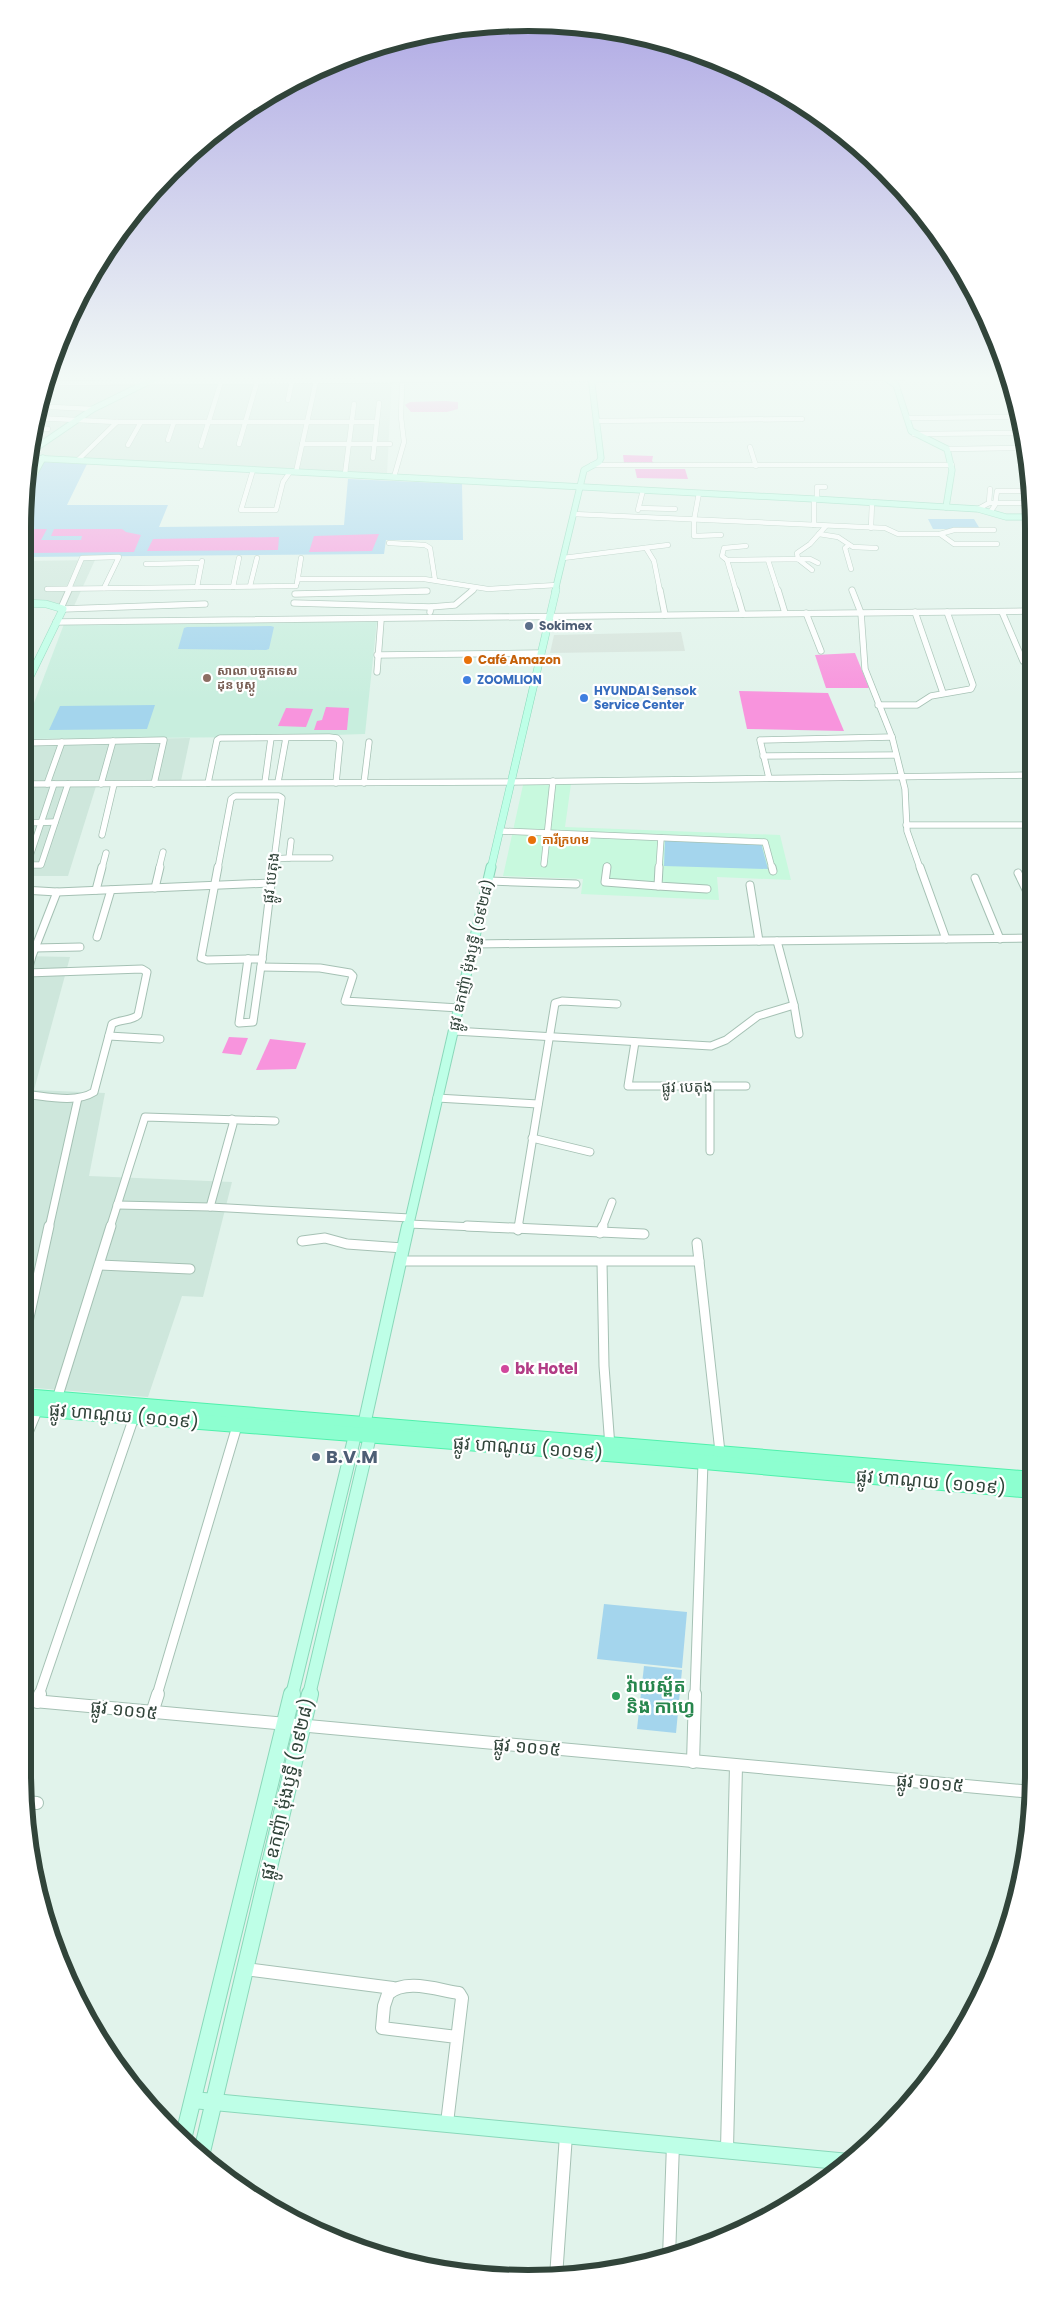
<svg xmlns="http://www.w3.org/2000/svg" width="1056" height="2301" font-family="Poppins,'Noto Sans Khmer',sans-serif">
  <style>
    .residential { fill: #cee7dc }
    .commercial { fill: #c8f9de }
    .industrial { fill: #d6e4dc }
    .education { fill: #c8eede }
    .green { fill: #a4d5ed }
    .water { fill: #f894dd }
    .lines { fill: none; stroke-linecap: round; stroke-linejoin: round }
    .street-far4-casing { stroke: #a5c1b4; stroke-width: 5.5 }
    .street-far3-casing { stroke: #a5c1b4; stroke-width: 7 }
    .street-far2-casing { stroke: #a5c1b4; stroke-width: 9 }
    .street-far1-casing { stroke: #a5c1b4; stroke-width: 11 }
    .street-casing { stroke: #a5c1b4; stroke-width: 14 }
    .secondary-far4-casing { stroke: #8ad8ba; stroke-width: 7 }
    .secondary-far3-casing { stroke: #8ad8ba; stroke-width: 8 }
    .secondary-far2-casing { stroke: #8ad8ba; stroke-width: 11 }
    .secondary-far1-casing { stroke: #8ad8ba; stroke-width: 14 }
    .secondary-casing { stroke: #8ad8ba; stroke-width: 18 }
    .primary-casing { stroke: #50f1ac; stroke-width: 16 }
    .street-far4 { stroke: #fff; stroke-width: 4.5 }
    .street-far3 { stroke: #fff; stroke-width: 5.5 }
    .street-far2 { stroke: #fff; stroke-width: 7 }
    .street-far1 { stroke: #fff; stroke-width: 9 }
    .street { stroke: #fff; stroke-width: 12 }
    .secondary-far4 { stroke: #beffe7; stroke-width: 5.5 }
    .secondary-far3 { stroke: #beffe7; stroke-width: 7 }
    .secondary-far2 { stroke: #beffe7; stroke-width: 9 }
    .secondary-far1 { stroke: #beffe7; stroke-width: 12 }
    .secondary { stroke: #beffe7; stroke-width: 16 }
    .primary { stroke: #8dffd0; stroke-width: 14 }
    .service-dot { fill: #5c6f8a; stroke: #fff; stroke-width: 2 }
    .food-dot { fill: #e8710a; stroke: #fff; stroke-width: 2 }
    .education-dot { fill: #8d6e63; stroke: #fff; stroke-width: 2 }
    .shop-dot { fill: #3f7fe0; stroke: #fff; stroke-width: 2 }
    .hotel-dot { fill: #d1479c; stroke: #fff; stroke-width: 2 }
    .leisure-dot { fill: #2e9e5b; stroke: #fff; stroke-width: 2 }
    .labels { text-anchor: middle; stroke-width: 4.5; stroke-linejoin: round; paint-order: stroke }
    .far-service-label { font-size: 12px; font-weight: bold; fill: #4e5e75; stroke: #fff; text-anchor: start }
    .far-food-label { font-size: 12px; font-weight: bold; fill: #c56008; stroke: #fff; text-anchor: start }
    .far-education-label { font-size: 12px; font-weight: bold; fill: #785e54; stroke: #fff; text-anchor: start }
    .far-shop-label { font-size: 12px; font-weight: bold; fill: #366cbe; stroke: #fff; text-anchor: start }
    .street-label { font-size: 15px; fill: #31443a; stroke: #fff }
    .hotel-label { font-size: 15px; font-weight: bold; fill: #b23c85; stroke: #fff; text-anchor: start }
    .near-street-label { font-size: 18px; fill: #31443a; stroke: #fff }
    .near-service-label { font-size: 18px; font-weight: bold; fill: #4e5e75; stroke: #fff; text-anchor: start }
    .near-leisure-label { font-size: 18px; font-weight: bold; fill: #27864d; stroke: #fff; text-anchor: start }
    .rim { fill: none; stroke: #31443a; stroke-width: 6 }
  </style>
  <rect width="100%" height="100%" fill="#e1f3eb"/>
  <g class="residential">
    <polygon points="48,377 392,377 387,474 37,457 28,473 32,430"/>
    <polygon points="95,560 74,606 23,602 23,561"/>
    <polygon points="190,738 181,781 97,783 68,876 23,876 23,741"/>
    <polygon points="23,956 70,957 34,1090 105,1093 89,1176 232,1182 203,1297 182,1296 148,1397 23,1387"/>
  </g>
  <polygon class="commercial" points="571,784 565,827 780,835 791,880 717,877 719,900 581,894 583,879 503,876 523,785"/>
  <polygon class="industrial" points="681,632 685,651 550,653 554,635"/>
  <polygon class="education" points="377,621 365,734 270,737 23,739 23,732 64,624"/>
  <g class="green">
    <polygon points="44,462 87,464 67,505 168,505 159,527 344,525 348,479 462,484 463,540 386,540 384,554 23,557 26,496"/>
    <polygon points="928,519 974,519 980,529 933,529"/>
    <polygon points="271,626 274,627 269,649 266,650 178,649 184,628 187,627"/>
    <polygon points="155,705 147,729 49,730 60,706"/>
    <polygon points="665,840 761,843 768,869 664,866"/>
    <polygon points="604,1604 687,1612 682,1668 597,1659"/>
    <polygon points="644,1666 682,1670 676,1733 637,1729"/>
  </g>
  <g class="water">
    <polygon points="445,401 458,402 458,409 447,412 411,412 405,405 410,402"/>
    <polygon points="623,455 653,456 652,461 654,463 624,463"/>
    <polygon points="635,469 685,469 688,479 637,478"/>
    <polygon points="30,529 47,529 41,540 81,540 82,536 51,536 54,529 122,529 126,532 141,535 134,552 27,553 32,542 25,541"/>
    <polygon points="379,534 372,551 309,552 314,536"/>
    <polygon points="279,537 278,550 147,551 153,539"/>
    <polygon points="855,653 869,688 826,688 815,655"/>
    <polygon points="739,691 828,693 844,731 747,729"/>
    <polygon points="326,707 349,708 347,730 314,730 317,721 322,720"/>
    <polygon points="286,708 313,709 306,727 278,726"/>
    <polygon points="229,1037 248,1038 241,1055 222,1053"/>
    <polygon points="270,1039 306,1043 296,1069 256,1070"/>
  </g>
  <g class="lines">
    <g class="street-far4-casing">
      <g id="street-far4">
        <polyline points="46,383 591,379"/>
        <polyline points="288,400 292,381"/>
        <polyline points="52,407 93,409"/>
        <polyline points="36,418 117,422 377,422"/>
        <polyline points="907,418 1017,417"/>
        <polyline points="596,421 802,419"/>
        <polyline points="33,427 48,429"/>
        <polyline points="914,434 1021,433"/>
        <polyline points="168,440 174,422"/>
        <polyline points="239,444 257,382"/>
        <polyline points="302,444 390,444"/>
        <polyline points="128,445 141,422"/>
        <polyline points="201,446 221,382"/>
        <polyline points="750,447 756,466"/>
        <polyline points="947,449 1026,448"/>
        <polyline points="373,458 379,403"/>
        <polyline points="78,460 117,422"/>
        <polyline points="592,465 952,465"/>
        <polyline points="253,470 241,510 276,510 283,482 290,472"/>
        <polyline points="296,472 317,377"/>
        <polyline points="345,474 354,404"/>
        <polyline points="394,477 404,442 401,417 402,385"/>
        <polyline points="699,493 694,520 694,536 721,535"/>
        <polyline points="814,499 814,525"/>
        <polyline points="817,499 817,487 825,487"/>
        <polyline points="989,503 1029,503"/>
        <polyline points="639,508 675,509"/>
        <polyline points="978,509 989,503 990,489"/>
        <polyline points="638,510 643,490"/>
        <polyline points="991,511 995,505 997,491 1029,491"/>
        <polyline points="573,514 885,528 898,534 940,534 954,544 997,544"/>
        <polyline points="871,528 872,502"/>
        <polyline points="819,534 838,537 853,547 876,548"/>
        <polyline points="940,534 954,530 994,530"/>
        <polyline points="389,543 425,545 430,548 435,580"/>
        <polyline points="849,545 845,548 851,569"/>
        <polyline points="646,548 654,561 660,591"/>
        <polyline points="563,558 668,545"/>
        <polyline points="727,560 810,559 818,563"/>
        <polyline points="768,560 778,591"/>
        <polyline points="146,564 201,563"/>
        <polyline points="812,570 798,559 797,553 810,544 826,526"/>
        <polyline points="298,579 424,579 488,589 557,585"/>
        <polyline points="297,583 301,558"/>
        <polyline points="250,586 257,558"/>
        <polyline points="197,587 202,561"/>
        <polyline points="233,587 239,558"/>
        <polyline points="47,589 296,586"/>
        <polyline points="68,591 82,558 119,557 104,588"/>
        <polyline points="419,591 427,591"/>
        <polyline points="471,591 475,588"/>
        <polyline points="736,591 727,560 722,556 724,548 746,546"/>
      </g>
    </g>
    <g class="street-far3-casing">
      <g id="street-far3">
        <polyline points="660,590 665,615"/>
        <polyline points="736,590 743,614"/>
        <polyline points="778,590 785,613"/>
        <polyline points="852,590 861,613 865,669 892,737 905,789 907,831 920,868"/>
        <polyline points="295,594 427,591"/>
        <polyline points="294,603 431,607"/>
        <polyline points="61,608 69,590"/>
        <polyline points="63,609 205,604"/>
        <polyline points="430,612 431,607 455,605 473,590"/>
        <polyline points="915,612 943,693"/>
        <polyline points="1002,612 1023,661"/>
        <polyline points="806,613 821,651"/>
        <polyline points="56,622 1030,611"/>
        <polyline points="377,655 541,653"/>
        <polyline points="377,672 381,620"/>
        <polyline points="878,705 917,705 931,696 971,689 973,685 947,612"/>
        <polyline points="23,743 164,740 154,784"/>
        <polyline points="763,756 896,755"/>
        <polyline points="769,778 760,740 892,737"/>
        <polyline points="265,782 271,738"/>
        <polyline points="278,782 286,738"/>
        <polyline points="208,783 217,740 220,738 329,737 337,738 340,742 336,783"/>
        <polyline points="364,783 369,742"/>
        <polyline points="23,784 511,782 1030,775"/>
        <polyline points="47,784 62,742"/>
        <polyline points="54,784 27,865 41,865 68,784"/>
        <polyline points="101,784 113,741"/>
        <polyline points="23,823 55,822"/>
        <polyline points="906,825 1030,825"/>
        <polyline points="500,831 765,842 772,868"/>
        <polyline points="102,835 114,784"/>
        <polyline points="289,858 330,858"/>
        <polyline points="274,859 289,858 291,841"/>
        <polyline points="544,864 553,781"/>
        <polyline points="102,868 106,853"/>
        <polyline points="159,868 163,852"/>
        <polyline points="218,868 231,799 235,796 279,796 282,798 273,868"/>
        <polyline points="607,868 607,866"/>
        <polyline points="659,868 661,838"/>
      </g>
    </g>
    <g class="street-far2-casing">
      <g id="street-far2">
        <polyline points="218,867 201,958 207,960 248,959"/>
        <polyline points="607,867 605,882 658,886"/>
        <polyline points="659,867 658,886 707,889"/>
        <polyline points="772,867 773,871"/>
        <polyline points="920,867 946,939"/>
        <polyline points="1018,873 1031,900"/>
        <polyline points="975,878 1000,939"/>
        <polyline points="488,881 576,884"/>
        <polyline points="750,885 759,941"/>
        <polyline points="155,888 160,867"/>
        <polyline points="23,890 57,892 270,883"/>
        <polyline points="96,890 102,867"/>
        <polyline points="97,937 111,890"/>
        <polyline points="1029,938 1031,926"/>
        <polyline points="777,941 794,1005 799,1034"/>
        <polyline points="474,944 1031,938"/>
        <polyline points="35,948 80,947"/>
        <polyline points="248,959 239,1023 253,1022 262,959"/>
        <polyline points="248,959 262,959"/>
        <polyline points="262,959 273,867"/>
        <polyline points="261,967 320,968 350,973 353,976 345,1001 459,1008"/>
        <polyline points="23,989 32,956 57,892"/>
        <polyline points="454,1031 711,1046 726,1040 758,1016 794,1005"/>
        <polyline points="109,1036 160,1039"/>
        <polyline points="635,1042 628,1086 746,1086"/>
        <polyline points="710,1087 710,1151"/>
        <path d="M23,1094c22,2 52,10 71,-2l18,-68c8,-5 20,-3 26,-9l9,-43 -5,-3 -115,4"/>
        <polyline points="437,1098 538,1104"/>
        <polyline points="532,1138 590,1152"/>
        <polyline points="117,1205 210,1207 410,1218"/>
        <polyline points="210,1207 233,1124 232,1119"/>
        <polyline points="409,1224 497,1228"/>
        <polyline points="49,1228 78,1098"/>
        <polyline points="110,1228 145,1117 275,1121"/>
        <polyline points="518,1228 555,1003 562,1001 617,1004"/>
        <polyline points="602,1228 612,1202"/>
      </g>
    </g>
    <g class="street-far1-casing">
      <g id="street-far1">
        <polyline points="467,1226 644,1234"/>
        <polyline points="518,1230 519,1226"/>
        <polyline points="600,1233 603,1226"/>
        <polyline points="302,1241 325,1238 347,1244 403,1248"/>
        <polyline points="697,1243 720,1452"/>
        <polyline points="400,1261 699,1261"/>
        <polyline points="602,1262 604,1366 610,1447"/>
        <polyline points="100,1265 190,1269"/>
        <polyline points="23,1345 49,1226"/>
        <polyline points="57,1399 111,1226"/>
        <polyline points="23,1445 39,1406"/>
        <polyline points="39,1695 134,1417"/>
        <polyline points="157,1695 237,1426"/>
        <polyline points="695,1695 703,1462"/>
      </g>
    </g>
    <g class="street-casing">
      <g id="street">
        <polyline points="23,1700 1032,1792"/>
        <polyline points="37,1702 40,1694"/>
        <polyline points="152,1713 158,1694"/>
        <polyline points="693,1762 695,1694"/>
        <polyline points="25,1802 37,1803"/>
        <polyline points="245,1969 393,1988"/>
        <path d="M447,2123l15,-125 -3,-5c-21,-3 -54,-15 -71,1l-4,12 -2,22 75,9"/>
        <polyline points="727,2149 736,1766"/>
        <polyline points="669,2257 673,2144"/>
        <polyline points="556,2277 566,2135"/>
      </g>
    </g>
    <g class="secondary-far4-casing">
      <g id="secondary-far4">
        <polyline points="885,378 896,385 911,431 947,449 952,470 946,507"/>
        <polyline points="591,379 903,377"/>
        <polyline points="30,452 93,409 158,377"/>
        <polyline points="29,458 814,499 978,509 1006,517 1029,517"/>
        <polyline points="26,489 43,458"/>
        <polyline points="555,591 584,470 599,462 601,458 591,377"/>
      </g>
    </g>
    <g class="secondary-far3-casing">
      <g id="secondary-far3">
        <polyline points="23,603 46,604 63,609 23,691"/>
        <polyline points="491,868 556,590"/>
      </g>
    </g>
    <g class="secondary-far2-casing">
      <polyline id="secondary-far2" points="408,1228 491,867"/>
    </g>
    <g class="secondary-far1-casing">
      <g id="secondary-far1">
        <polyline points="292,1695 355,1435 364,1425 408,1226"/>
        <polyline points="309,1695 370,1436 367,1430"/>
      </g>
    </g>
    <g class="secondary-casing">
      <g id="secondary">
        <polyline points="193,2100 849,2162"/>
        <polyline points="183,2139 292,1694"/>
        <polyline points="201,2156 310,1694"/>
      </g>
    </g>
    <g class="primary-casing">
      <g id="primary">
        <polyline points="23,1396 1033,1479"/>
        <polyline points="23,1408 670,1459 1033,1491"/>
      </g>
    </g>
    <use href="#street-far4" class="street-far4"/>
    <use href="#street-far3" class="street-far3"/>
    <use href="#street-far2" class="street-far2"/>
    <use href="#street-far1" class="street-far1"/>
    <use href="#street" class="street"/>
    <use href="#secondary-far4" class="secondary-far4"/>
    <use href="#secondary-far3" class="secondary-far3"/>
    <use href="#secondary-far2" class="secondary-far2"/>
    <use href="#secondary-far1" class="secondary-far1"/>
    <use href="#secondary" class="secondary"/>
    <use href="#primary" class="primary"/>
  </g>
  <linearGradient id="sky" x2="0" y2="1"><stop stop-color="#aea7e4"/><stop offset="0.54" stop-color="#f2faf6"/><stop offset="1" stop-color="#f2faf6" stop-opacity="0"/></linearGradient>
  <rect width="1056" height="700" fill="url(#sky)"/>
  <g class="service-dot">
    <circle cx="529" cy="626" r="5"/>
    <circle cx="316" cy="1457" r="5"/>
  </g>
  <g class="food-dot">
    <circle cx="468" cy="660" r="5"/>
    <circle cx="532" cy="840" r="5"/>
  </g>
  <circle class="education-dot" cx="207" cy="678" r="5"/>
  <g class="shop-dot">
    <circle cx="467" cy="680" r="5"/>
    <circle cx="584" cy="698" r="5"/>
  </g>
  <circle class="hotel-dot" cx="505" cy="1369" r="5"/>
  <circle class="leisure-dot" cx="616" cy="1696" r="5"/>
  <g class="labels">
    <g class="far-service-label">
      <text x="539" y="630">Sokimex</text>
    </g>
    <g class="far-food-label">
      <text x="478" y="664">Café Amazon</text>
      <text x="542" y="844">ការីក្រហម</text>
    </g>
    <g class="far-education-label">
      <text x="217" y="675">សាលា បច្ចកទេស<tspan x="217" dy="14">ដុន បូស្កូ</tspan></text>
    </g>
    <g class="far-shop-label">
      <text x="477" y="684">ZOOMLION</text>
      <text x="594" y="695">HYUNDAI Sensok<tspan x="594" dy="14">Service Center</tspan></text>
    </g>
    <g class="street-label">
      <text transform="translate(271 878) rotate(-83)" y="5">ផ្លូវ បេតុង</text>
      <text transform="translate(471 955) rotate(-77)" y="5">ផ្លូវ ឧកញ៉ា ម៉ុងឫទ្ធី (១៩២៨)</text>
      <text transform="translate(687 1087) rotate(-1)" y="5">ផ្លូវ បេតុង</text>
    </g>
    <g class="hotel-label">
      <text x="515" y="1374">bk Hotel</text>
    </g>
    <g class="near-street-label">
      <text transform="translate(124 1416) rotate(5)" y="6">ផ្លូវ ហាណូយ (១០១៩)</text>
      <text transform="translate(528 1448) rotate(4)" y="6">ផ្លូវ ហាណូយ (១០១៩)</text>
      <text transform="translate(931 1482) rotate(5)" y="6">ផ្លូវ ហាណូយ (១០១៩)</text>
      <text transform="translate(124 1710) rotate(6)" y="6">ផ្លូវ ១០១៥</text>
      <text transform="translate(527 1747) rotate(5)" y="6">ផ្លូវ ១០១៥</text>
      <text transform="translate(930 1783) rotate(5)" y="6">ផ្លូវ ១០១៥</text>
      <text transform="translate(287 1789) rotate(-77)" y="6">ផ្លូវ ឧកញ៉ា ម៉ុងឫទ្ធី (១៩២៨)</text>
    </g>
    <g class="near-service-label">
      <text x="326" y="1463">B.V.M</text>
    </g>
    <g class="near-leisure-label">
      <text x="626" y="1692">វ៉ាយស្ព័ត<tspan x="626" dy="21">និង កាហ្វេ</tspan></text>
    </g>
  </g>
  <path d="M0 0H1056V2301H0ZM528 31H528A497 497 0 0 1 1025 528V1773A497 497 0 0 1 528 2270H528A497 497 0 0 1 31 1773V528A497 497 0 0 1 528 31Z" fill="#fff" fill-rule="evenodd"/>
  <path class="rim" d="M528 31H528A497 497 0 0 1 1025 528V1773A497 497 0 0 1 528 2270H528A497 497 0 0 1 31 1773V528A497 497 0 0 1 528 31Z"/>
</svg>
